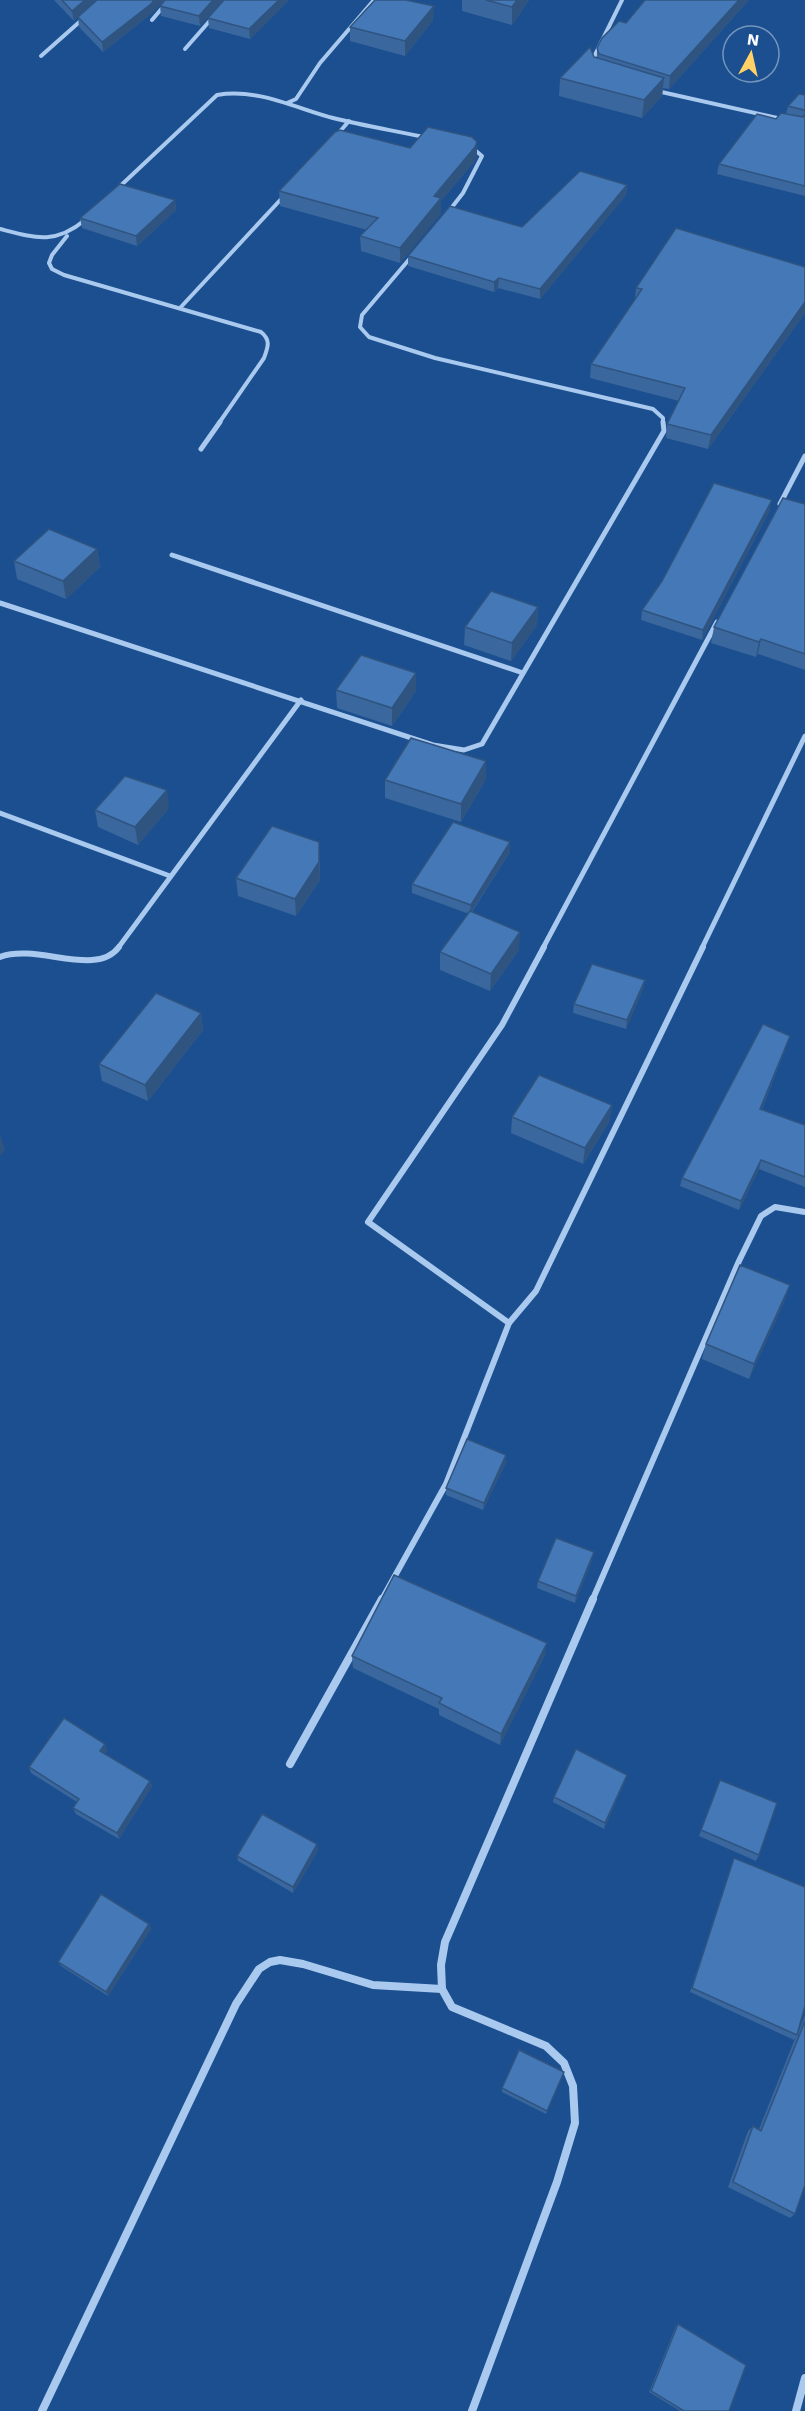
<svg xmlns="http://www.w3.org/2000/svg" width="805" height="2411" font-family="'Work Sans',sans-serif">
  <style>
    .lines { fill: none; stroke-linecap: round; stroke-linejoin: round }
    .minor-far3 { stroke: #a9c9ee; stroke-width: 4 }
    .minor-far2 { stroke: #a9c9ee; stroke-width: 5 }
    .minor-far1 { stroke: #a9c9ee; stroke-width: 6 }
    .minor { stroke: #a9c9ee; stroke-width: 8 }
    .wall { fill: #3a679d }
    .shaded-wall { fill: #305480 }
    .building { fill: #4478b7; stroke: #305480; stroke-width: 1.5 }
  </style>
  <rect width="100%" height="100%" fill="#1b4f8f"/>
  <g class="lines">
    <g class="minor-far3">
      <polyline points="152,20 169,0"/>
      <polyline points="185,49 214,16"/>
      <polyline points="41,56 85,17"/>
      <polyline points="592,61 622,0"/>
      <polyline points="657,91 782,119"/>
      <polyline points="287,103 296,99 320,63 374,0"/>
      <polyline points="336,136 349,121"/>
      <path d="M116,190l101,-95c41,-7 78,13 116,23 32,8 63,13 95,20"/>
      <polyline points="449,211 463,193 482,156 470,146"/>
      <path d="M0,229c35,9 55,16 85,-9"/>
      <path d="M67,236l-15,19 -3,8 3,6 12,6 197,57c10,8 7,15 3,26l-45,65"/>
      <polyline points="412,256 362,315 360,327 369,337 435,358 653,409 663,418 663,423"/>
      <polyline points="180,308 284,196"/>
    </g>
    <g class="minor-far2">
      <polyline points="201,449 220,422"/>
      <polyline points="780,504 805,456"/>
      <polyline points="172,555 523,673"/>
      <polyline points="0,603 433,745 464,750 482,744 664,431 663,422"/>
      <polyline points="0,813 170,876"/>
      <polyline points="118,948 301,700"/>
      <polyline points="543,948 717,622"/>
      <polyline points="702,948 805,736"/>
    </g>
    <g class="minor-far1">
      <path d="M0,957c37,-14 96,21 119,-10"/>
      <polyline points="509,1323 368,1222 502,1025 544,947"/>
      <polyline points="381,1601 446,1484 509,1323 536,1291 703,947"/>
      <polyline points="592,1601 739,1261 761,1216 775,1207 805,1212"/>
    </g>
    <g class="minor">
      <polyline points="290,1764 382,1599"/>
      <polyline points="42,2411 236,2004 259,1969 270,1962 280,1960 303,1964 373,1985 442,1989"/>
      <polyline points="472,2411 557,2182 575,2123 573,2086 564,2063 546,2046 452,2007 442,1989 441,1965 445,1942 593,1599"/>
      <polyline points="796,2411 805,2378"/>
    </g>
  </g>
  <g class="wall">
    <polygon points="54,0 97,0 74,21"/>
    <polygon points="97,0 164,0 152,13 103,52 79,27 78,17"/>
    <polygon points="223,0 200,26 161,16 160,6"/>
    <polygon points="289,0 250,39 209,28 208,18"/>
    <polygon points="462,0 529,0 512,25 462,11"/>
    <polygon points="749,0 669,89 663,88 662,96 642,118 559,96 560,78 594,57 597,58 597,48 626,23"/>
    <polygon points="433,20 405,56 350,41 350,27"/>
    <polygon points="805,95 805,196 717,174 719,164 776,119 786,114 788,106"/>
    <polygon points="410,148 477,157 474,162 441,201 441,213 400,263 361,251 360,236 367,230 280,206 279,191"/>
    <polygon points="627,185 626,195 540,299 498,288 494,292 408,266 408,256 522,227"/>
    <polygon points="175,200 176,210 137,246 82,228 80,218"/>
    <polygon points="805,267 805,313 708,449 666,438 667,424 679,401 590,378 591,364 635,299 636,288"/>
    <polygon points="805,504 805,670 758,654 756,657 711,643 714,627"/>
    <polygon points="770,510 702,640 641,620 642,610"/>
    <polygon points="97,549 100,567 66,599 17,579 14,561"/>
    <polygon points="538,607 537,625 511,661 464,645 465,627"/>
    <polygon points="416,673 416,691 392,726 337,708 336,690"/>
    <polygon points="486,779 461,822 385,798 385,780"/>
    <polygon points="169,808 138,845 98,827 95,810"/>
    <polygon points="510,842 510,852 472,912 519,950 490,991 440,970 440,952 469,914 412,893 412,884"/>
    <polygon points="320,860 320,880 296,916 238,896 236,878"/>
    <polygon points="645,980 643,989 626,1029 573,1013 574,1004"/>
    <polygon points="201,1013 203,1030 148,1101 102,1081 99,1064"/>
    <polygon points="790,1036 787,1045 762,1109 805,1125 805,1187 759,1169 739,1210 680,1186 682,1178"/>
    <polygon points="612,1105 609,1122 583,1164 511,1133 512,1117"/>
    <polygon points="785,1300 749,1379 702,1359 706,1344"/>
    <polygon points="506,1455 506,1462 483,1510 446,1495 446,1488"/>
    <polygon points="592,1560 575,1603 537,1588 538,1581"/>
    <polygon points="545,1655 500,1745 439,1715 439,1709 353,1668 352,1656"/>
    <polygon points="105,1744 107,1750 104,1754 150,1781 152,1786 119,1839 76,1814 73,1808 77,1802 31,1773 29,1767"/>
    <polygon points="627,1775 625,1781 604,1829 553,1802 554,1797"/>
    <polygon points="720,1780 759,1855 756,1861 699,1836"/>
    <polygon points="318,1850 293,1893 238,1861 237,1856"/>
    <polygon points="734,1858 798,2033 805,2015 805,2185 795,2214 790,2218 728,2187 748,2131 753,2126 759,2129 796,2036 794,2040 690,1992 732,1864"/>
    <polygon points="149,1924 151,1929 108,1996 61,1966 58,1962"/>
    <polygon points="564,2072 546,2114 502,2092 502,2088"/>
    <polygon points="678,2324 729,2411 680,2411 649,2392 676,2326"/>
  </g>
  <g class="shaded-wall">
    <polygon points="85,0 97,0 74,21 72,11"/>
    <polygon points="154,0 164,0 152,13 103,52 102,42"/>
    <polygon points="213,0 223,0 200,26 199,16"/>
    <polygon points="279,0 289,0 250,39 249,29"/>
    <polygon points="517,0 529,0 512,25 512,7"/>
    <polygon points="739,0 749,0 669,89 670,76"/>
    <polygon points="434,6 433,20 405,56 405,41"/>
    <polygon points="664,78 662,96 642,118 644,100"/>
    <polygon points="477,142 477,157 474,162 441,201 441,213 400,263 400,248 434,196"/>
    <polygon points="627,185 626,195 540,299 540,289"/>
    <polygon points="175,200 176,210 137,246 136,236"/>
    <polygon points="499,278 498,288 494,292 494,282"/>
    <polygon points="805,302 805,313 708,449 711,435"/>
    <polygon points="772,500 770,510 702,640 703,630"/>
    <polygon points="97,549 100,567 66,599 63,581"/>
    <polygon points="538,607 537,625 511,661 512,643"/>
    <polygon points="761,639 758,654 756,657 759,642"/>
    <polygon points="416,673 416,691 392,726 392,708"/>
    <polygon points="486,761 486,779 461,822 461,804"/>
    <polygon points="167,790 169,808 138,845 135,827"/>
    <polygon points="319,842 320,880 296,916 295,899"/>
    <polygon points="510,842 510,852 470,914 471,905"/>
    <polygon points="520,932 519,950 490,991 491,974"/>
    <polygon points="645,980 643,989 626,1029 627,1020"/>
    <polygon points="201,1013 203,1030 148,1101 145,1085"/>
    <polygon points="790,1036 787,1045 758,1118 760,1109"/>
    <polygon points="612,1105 609,1122 583,1164 585,1148"/>
    <polygon points="0,1134 5,1150 0,1156"/>
    <polygon points="761,1160 759,1169 739,1210 741,1201"/>
    <polygon points="790,1285 785,1300 749,1379 754,1364"/>
    <polygon points="506,1455 506,1462 483,1510 484,1503"/>
    <polygon points="594,1552 592,1560 575,1603 576,1596"/>
    <polygon points="547,1643 545,1655 500,1745 501,1734"/>
    <polygon points="105,1744 107,1750 102,1757 100,1751"/>
    <polygon points="627,1775 625,1781 604,1829 605,1823"/>
    <polygon points="150,1781 152,1786 119,1839 117,1833"/>
    <polygon points="317,1844 318,1850 293,1893 293,1887"/>
    <polygon points="149,1924 151,1929 108,1996 106,1992"/>
  </g>
  <g class="building">
    <polygon points="62,0 85,0 72,11"/>
    <polygon points="97,0 154,0 151,4 102,42 78,17"/>
    <polygon points="165,0 213,0 199,16 160,6"/>
    <polygon points="224,0 279,0 249,29 208,18"/>
    <polygon points="375,0 406,0 434,6 405,41 350,27"/>
    <polygon points="486,0 517,0 512,7"/>
    <polygon points="645,0 739,0 670,76 599,54 597,48 602,38 619,21 626,23"/>
    <polygon points="590,47 594,57 664,78 644,100 560,78"/>
    <polygon points="799,94 805,95 805,112 804,110 788,106"/>
    <polygon points="781,113 803,117 805,114 805,186 719,164 757,114 776,119"/>
    <polygon points="428,127 472,137 477,142 475,147 434,196 441,198 400,248 360,236 378,218 279,191 335,132 340,130 410,148"/>
    <polygon points="580,171 627,185 540,289 499,278 494,282 408,256 450,206 522,227"/>
    <polygon points="120,184 175,200 136,236 80,218"/>
    <polygon points="676,228 805,267 805,302 711,435 667,424 685,388 591,364 642,289 636,288"/>
    <polygon points="714,483 772,500 703,630 642,610 662,581"/>
    <polygon points="783,498 805,504 805,654 761,639 759,642 714,627"/>
    <polygon points="49,529 97,549 63,581 14,561"/>
    <polygon points="491,591 538,607 512,643 465,627"/>
    <polygon points="361,655 416,673 392,708 336,690"/>
    <polygon points="411,738 486,761 461,804 385,780"/>
    <polygon points="125,776 167,790 135,827 95,810"/>
    <polygon points="453,822 510,842 471,905 412,884"/>
    <polygon points="272,826 319,842 319,862 295,899 236,878"/>
    <polygon points="470,911 520,932 491,974 440,952"/>
    <polygon points="592,964 645,980 627,1020 574,1004"/>
    <polygon points="156,993 201,1013 145,1085 99,1064"/>
    <polygon points="763,1024 790,1036 760,1109 805,1125 805,1177 761,1160 741,1201 682,1178"/>
    <polygon points="539,1075 612,1105 585,1148 512,1117"/>
    <polygon points="740,1265 790,1285 754,1364 706,1344"/>
    <polygon points="467,1439 506,1455 484,1503 446,1488"/>
    <polygon points="556,1538 594,1552 576,1596 538,1581"/>
    <polygon points="394,1575 547,1643 501,1734 439,1703 442,1698 352,1656"/>
    <polygon points="64,1718 105,1744 100,1751 150,1781 117,1833 73,1808 79,1799 29,1767"/>
    <polygon points="576,1749 627,1775 605,1823 554,1797"/>
    <polygon points="720,1780 777,1803 759,1855 701,1830"/>
    <polygon points="262,1814 317,1844 293,1887 237,1856"/>
    <polygon points="734,1858 805,1887 805,2006 797,2035 692,1988"/>
    <polygon points="101,1894 149,1924 106,1992 58,1962"/>
    <polygon points="805,2021 805,2185 795,2214 733,2182 753,2126 761,2131"/>
    <polygon points="519,2050 564,2072 547,2111 502,2088"/>
    <polygon points="678,2324 746,2365 729,2411 684,2411 651,2391"/>
  </g>
  <g transform="translate(751 54) rotate(8)"><circle r="28" fill="#1b4f8f" stroke="#7695bc" stroke-width="1.5"/>
  <path d="M0-4.5L10 22L0 15L-10 22Z" fill="#ffd166"/>
  <text y="-9" font-size="16" font-weight="bold" text-anchor="middle" fill="#ffffff">N</text>
  </g>
</svg>
